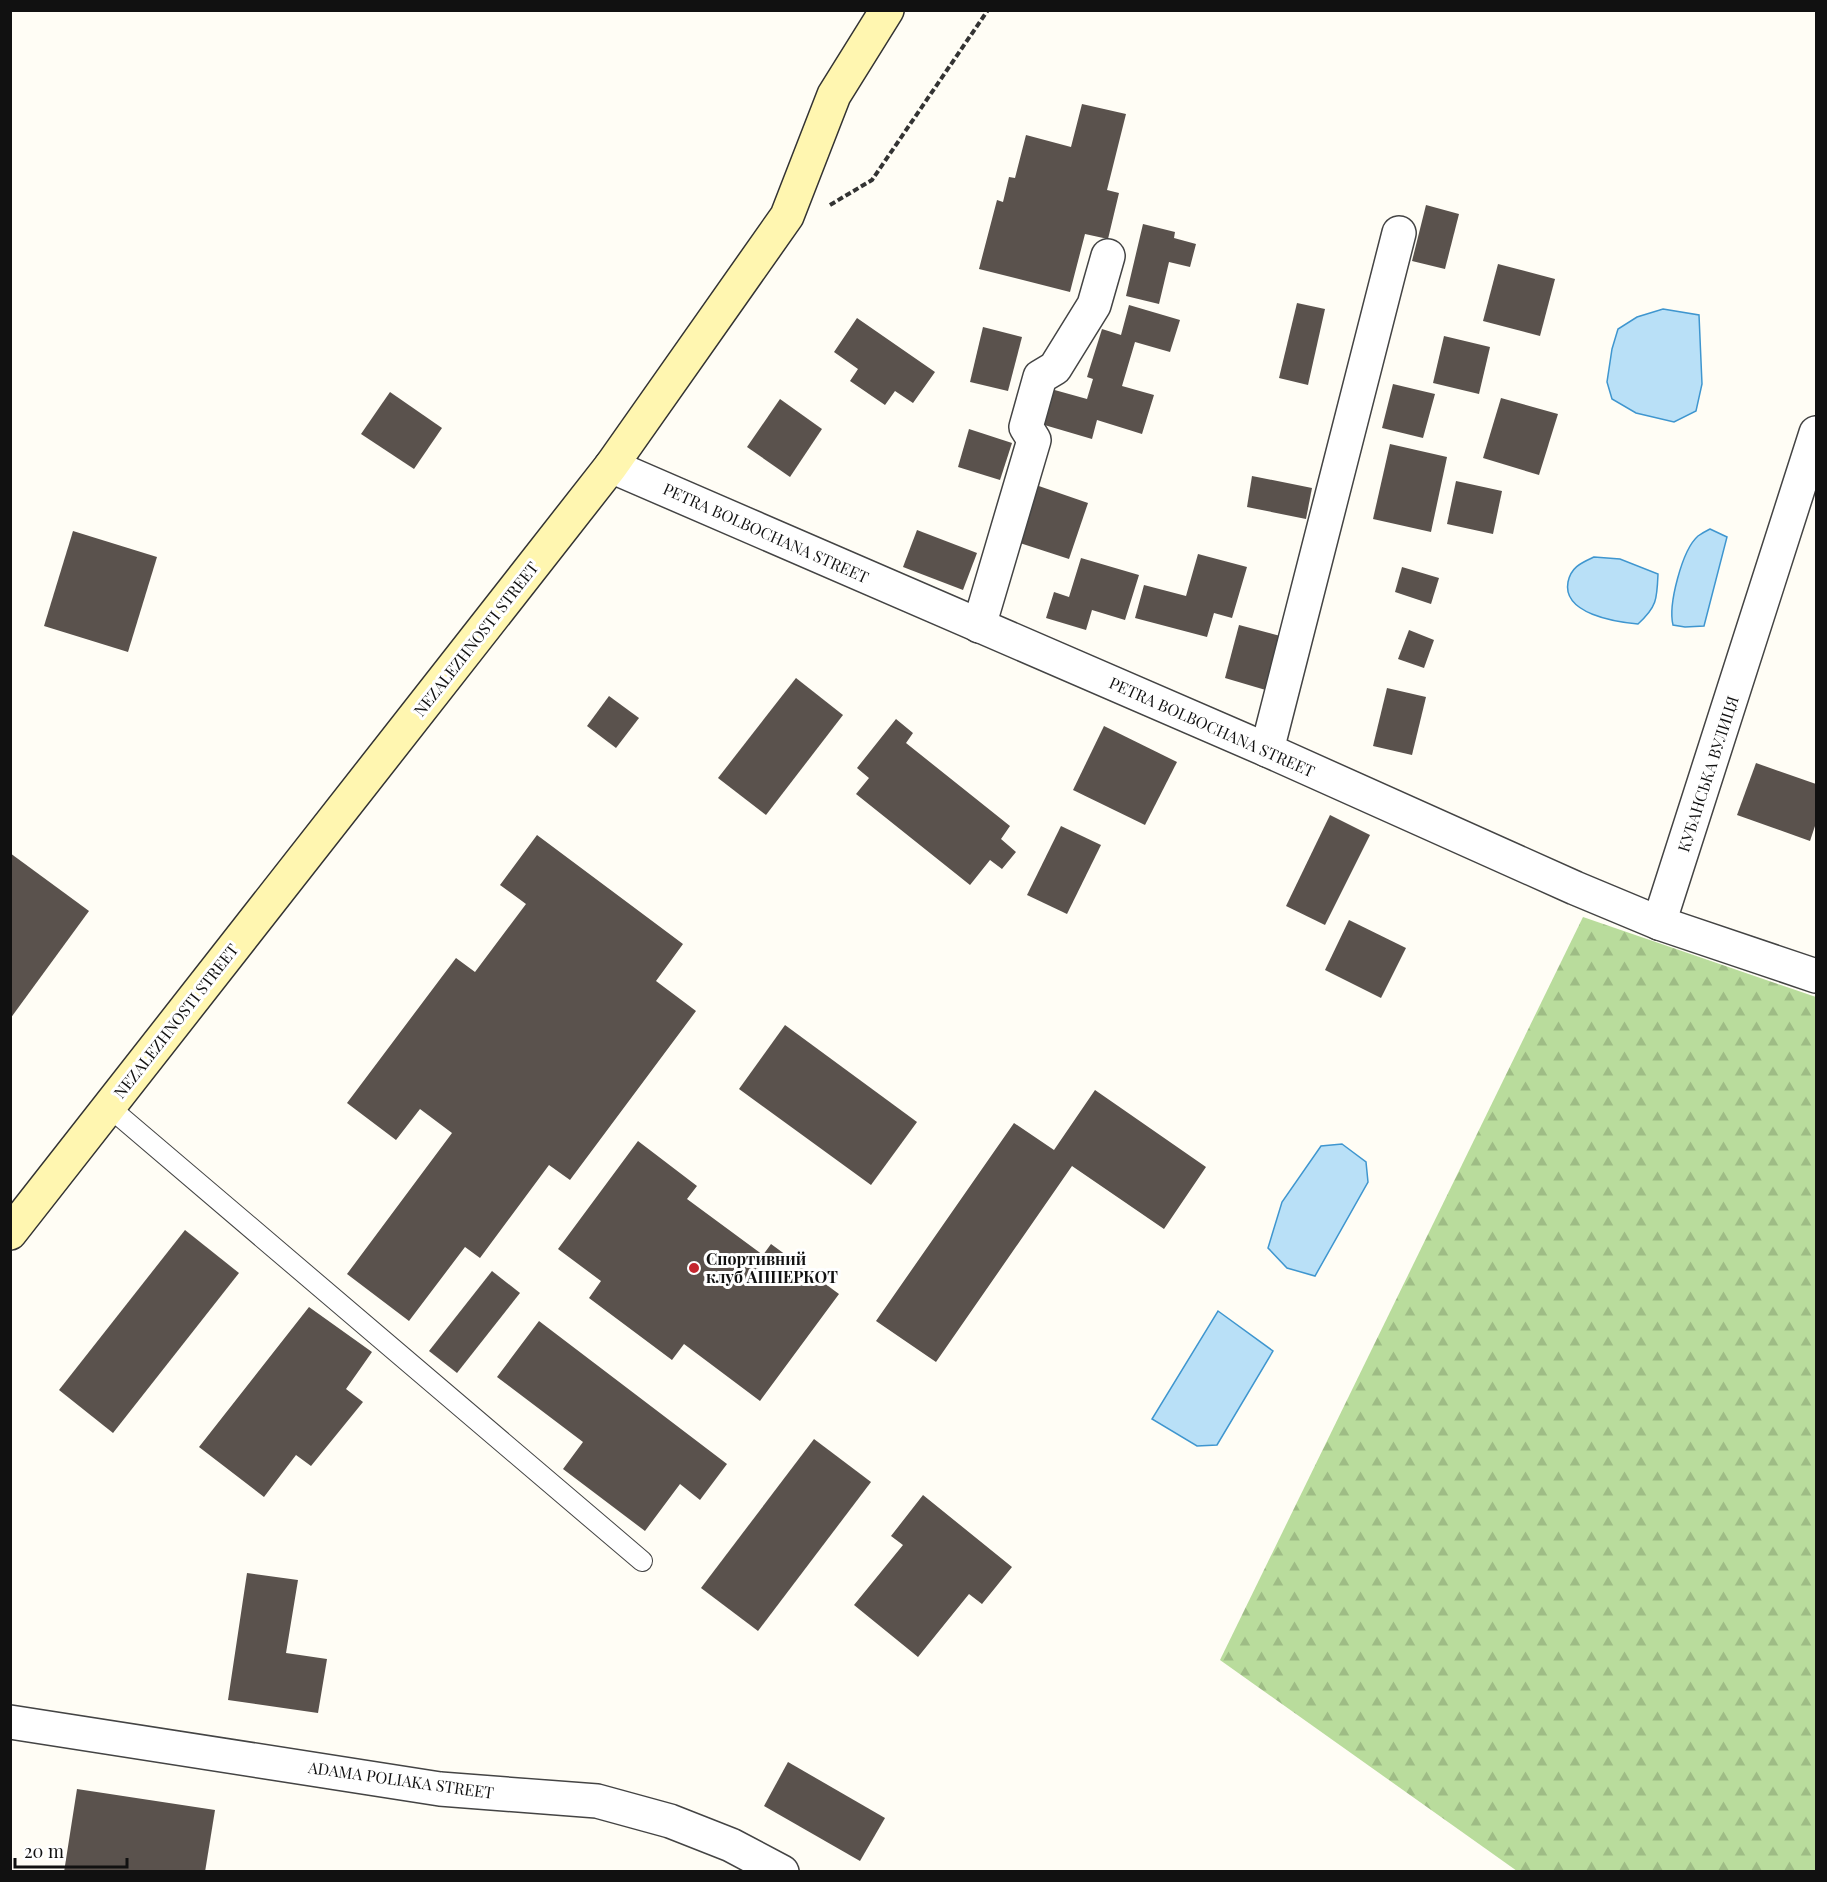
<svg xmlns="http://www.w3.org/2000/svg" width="1827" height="1882" font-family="'Playfair Display',serif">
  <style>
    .forest { fill: url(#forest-firs) }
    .water { fill: #b9e0f7; stroke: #3f96cf; stroke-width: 1.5 }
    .building { fill: #5a524d }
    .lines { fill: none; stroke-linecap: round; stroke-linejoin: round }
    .service-casing { stroke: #444; stroke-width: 22 }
    .minor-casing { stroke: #444; stroke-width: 36 }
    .secondary-casing { stroke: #333; stroke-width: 36 }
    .path { stroke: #333; stroke-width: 4; stroke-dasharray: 6 3; stroke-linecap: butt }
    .service { stroke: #fff; stroke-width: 20 }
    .minor { stroke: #fff; stroke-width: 33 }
    .secondary { stroke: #fff6b0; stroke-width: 33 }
    .poi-dot { fill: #c4262e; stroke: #fff; stroke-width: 2 }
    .labels { text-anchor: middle; stroke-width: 6; stroke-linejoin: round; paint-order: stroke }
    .street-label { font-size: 16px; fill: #111; stroke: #fff }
    .poi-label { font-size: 16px; font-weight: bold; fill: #111; stroke: #fff; text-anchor: start }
  </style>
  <defs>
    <pattern id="forest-firs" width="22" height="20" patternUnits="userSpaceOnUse" patternTransform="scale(1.5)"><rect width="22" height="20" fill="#b9dc9c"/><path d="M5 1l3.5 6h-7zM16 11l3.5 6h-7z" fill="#9ebc85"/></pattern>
  </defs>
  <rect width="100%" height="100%" fill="#fffdf5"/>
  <polygon class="forest" points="1583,917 1816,997 1816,1871 1517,1871 1220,1660"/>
  <g class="water">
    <polygon points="1663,309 1699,315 1702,384 1696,411 1674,422 1636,413 1612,399 1607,382 1612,349 1618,329 1637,317"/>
    <path d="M1710,529l17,8 -23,89 -19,1 -12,-2c-5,-20 9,-75 25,-89 3,-2 8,-5 12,-7z"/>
    <path d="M1594,557l26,2 38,15c-1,25 -1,33 -20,50 -22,-2 -76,-10 -70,-42 3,-15 13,-19 26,-25z"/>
    <polygon points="1342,1144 1366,1162 1368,1182 1315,1276 1287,1268 1268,1248 1282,1202 1321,1146"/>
    <polygon points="1218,1311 1273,1351 1217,1445 1197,1446 1152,1419"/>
  </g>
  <g class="building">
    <polygon points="1082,104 1126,114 1107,190 1119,193 1108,239 1085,234 1070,292 979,269 997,200 1003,202 1009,177 1015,178 1026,135 1071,147"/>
    <polygon points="1426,205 1459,214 1445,269 1412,261"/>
    <polygon points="1143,224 1175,232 1174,238 1196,244 1190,267 1169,262 1159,304 1126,296"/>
    <polygon points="1498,264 1555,279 1540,336 1483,321"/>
    <polygon points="1297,303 1325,309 1308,385 1279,378"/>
    <polygon points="1129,305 1180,320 1170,352 1135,342 1122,386 1154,395 1142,434 1097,420 1092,439 1041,424 1051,389 1087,399 1093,379 1087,377 1102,329 1121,335"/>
    <polygon points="857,318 935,372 913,403 895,391 885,405 850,381 858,369 834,352"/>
    <polygon points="983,327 1022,337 1008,391 970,382"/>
    <polygon points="1444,336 1490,347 1479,394 1433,383"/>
    <polygon points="1393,384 1435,394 1423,438 1382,428"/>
    <polygon points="390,392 442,428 414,469 361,434"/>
    <polygon points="1501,398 1558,414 1539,475 1483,458"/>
    <polygon points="780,399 822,429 790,477 747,447"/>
    <polygon points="969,429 1012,443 1000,480 958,467"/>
    <polygon points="1390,444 1447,457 1431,532 1373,519"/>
    <polygon points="1252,476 1312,488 1306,519 1247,507"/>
    <polygon points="1456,481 1502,491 1493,534 1447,524"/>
    <polygon points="1033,484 1088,503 1069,559 1014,541"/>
    <polygon points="917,530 977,553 963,590 903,567"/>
    <polygon points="73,531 157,557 128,652 44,626"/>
    <polygon points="1198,554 1247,567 1232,618 1214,613 1207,637 1135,618 1144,585 1186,596"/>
    <polygon points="1081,558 1139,575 1125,620 1092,610 1086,630 1046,618 1054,592 1069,597"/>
    <polygon points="1402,567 1439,578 1431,604 1395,592"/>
    <polygon points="1239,625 1284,637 1269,691 1225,678"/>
    <polygon points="1409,630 1434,640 1424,668 1398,659"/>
    <polygon points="796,678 843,715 766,815 718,778"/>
    <polygon points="1387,688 1426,697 1412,755 1373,746"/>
    <polygon points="609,696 639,718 616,748 587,726"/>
    <polygon points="896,719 913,733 906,743 1010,826 1001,839 1016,852 1002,869 990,860 970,885 856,794 869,778 857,768"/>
    <polygon points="1104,726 1177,762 1145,825 1073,790"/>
    <polygon points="1756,763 1816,784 1816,823 1810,841 1737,815"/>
    <polygon points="1330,815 1370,835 1325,925 1286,906"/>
    <polygon points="1061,826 1101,845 1067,914 1027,895"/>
    <polygon points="537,835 683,944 656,981 696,1011 570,1180 549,1165 480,1258 465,1247 409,1321 347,1274 452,1133 420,1109 396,1140 347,1103 456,958 475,972 526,904 500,885"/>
    <polygon points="10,853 89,911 10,1019"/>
    <polygon points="1349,920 1406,948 1381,998 1325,970"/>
    <polygon points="785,1025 917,1122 871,1185 739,1089"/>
    <polygon points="1095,1090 1206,1167 1164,1229 1072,1166 936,1362 876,1321 1014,1123 1054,1150"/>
    <polygon points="638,1141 697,1186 687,1199 763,1255 771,1244 839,1294 760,1401 684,1344 672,1360 589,1298 601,1281 558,1249"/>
    <polygon points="185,1230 239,1273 113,1433 59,1390"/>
    <polygon points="492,1271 520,1293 457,1373 429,1351"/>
    <polygon points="309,1307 372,1352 346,1389 363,1402 311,1466 296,1455 264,1497 199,1447"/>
    <polygon points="539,1321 727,1464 700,1500 680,1484 645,1531 563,1469 583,1442 497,1377"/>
    <polygon points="814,1439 871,1482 758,1631 701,1588"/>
    <polygon points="923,1495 1012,1567 982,1604 969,1594 918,1657 854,1605 903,1545 891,1536"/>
    <polygon points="247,1573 298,1580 286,1653 327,1659 318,1713 228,1700"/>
    <polygon points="788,1762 885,1818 860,1861 764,1806"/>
    <polygon points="77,1789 215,1810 205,1872 64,1872"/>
  </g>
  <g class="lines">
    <g class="service-casing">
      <polyline id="service" points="109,1107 642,1561"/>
    </g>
    <g class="minor-casing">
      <g id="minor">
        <polyline points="611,466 1267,750 1575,888 1659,923 1816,976"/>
        <polyline points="979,626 1034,440 1026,427 1040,377 1055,368 1094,305 1108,256"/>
        <polyline points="1267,750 1399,233"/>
        <polyline points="1659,923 1816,433"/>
        <polyline points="10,1722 440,1789 597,1801 670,1821 731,1845 782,1872"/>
      </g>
    </g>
    <g class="secondary-casing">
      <polyline id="secondary" points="10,1233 611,466 787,216 834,95 887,10"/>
    </g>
    <polyline class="path" points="830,205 872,180 988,10"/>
    <use href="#service" class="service"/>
    <use href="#minor" class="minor"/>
    <use href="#secondary" class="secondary"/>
  </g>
  <circle class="poi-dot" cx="694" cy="1268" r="6"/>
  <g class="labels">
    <g class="street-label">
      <text transform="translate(766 533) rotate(24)" y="6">PETRA BOLBOCHANA STREET</text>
      <text transform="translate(476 639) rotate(-52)" y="6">NEZALEZHNOSTI STREET</text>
      <text transform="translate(1212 727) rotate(24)" y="6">PETRA BOLBOCHANA STREET</text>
      <text transform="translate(1708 774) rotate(-72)" y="6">КУБАНСЬКА ВУЛИЦЯ</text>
      <text transform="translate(176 1021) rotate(-52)" y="6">NEZALEZHNOSTI STREET</text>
      <text transform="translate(401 1780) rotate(8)" y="6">ADAMA POLIAKA STREET</text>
    </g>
    <g class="poi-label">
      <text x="706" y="1265">Спортивний<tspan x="706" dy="18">клуб АППЕРКОТ</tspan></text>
    </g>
  </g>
  <rect width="1827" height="1882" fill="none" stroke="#111111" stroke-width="24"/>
  <path d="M15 1858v9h112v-9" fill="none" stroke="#111111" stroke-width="3"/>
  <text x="24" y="1858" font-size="18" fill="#111111" stroke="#ffffff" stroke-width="4.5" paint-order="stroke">20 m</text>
</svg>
